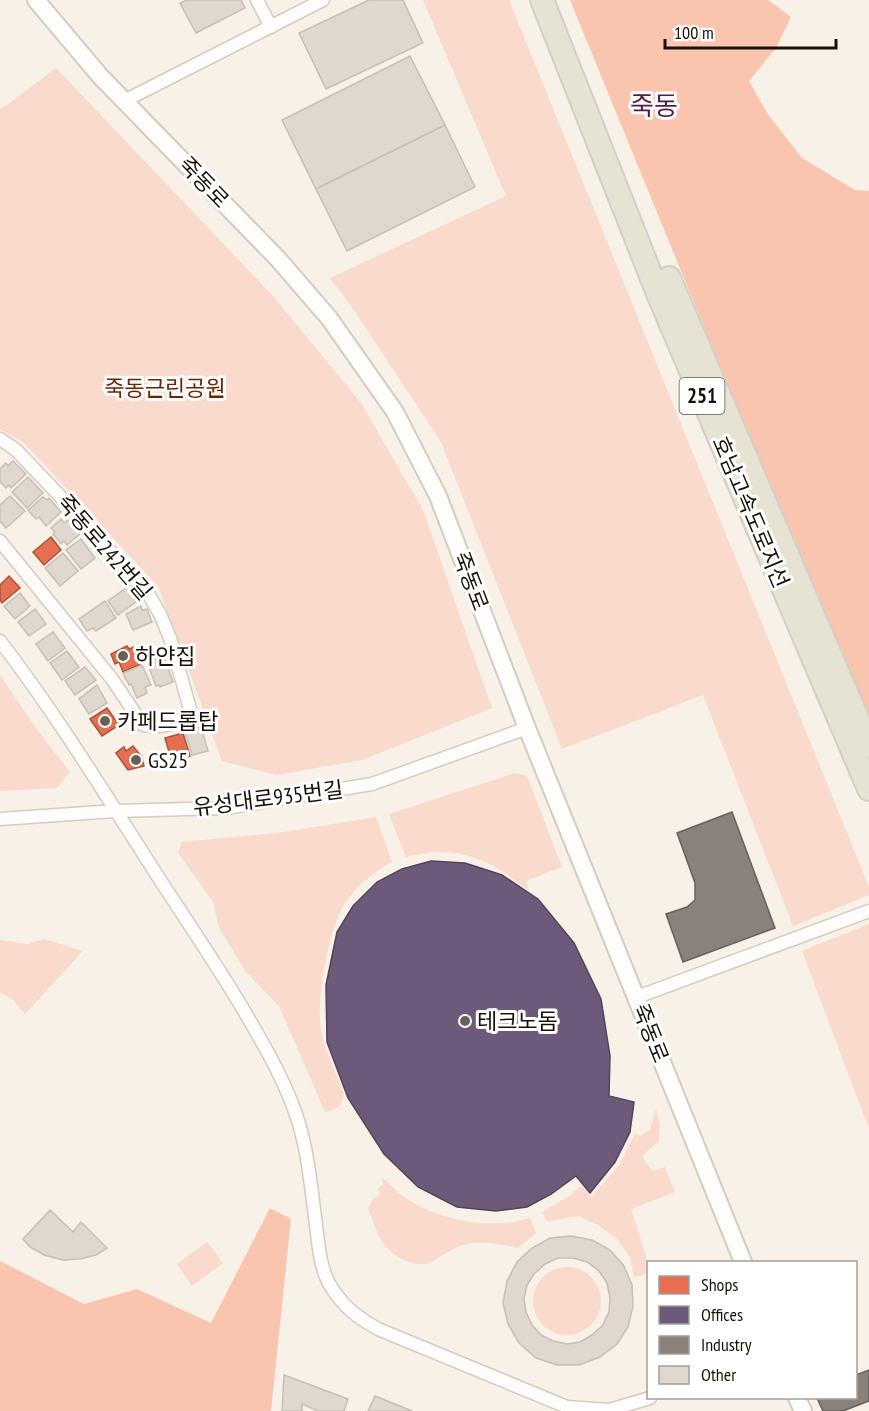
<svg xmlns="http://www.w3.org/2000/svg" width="869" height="1411" font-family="'PT Sans Narrow','Noto Sans KR',sans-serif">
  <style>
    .green { fill: #f9dacc }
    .forest { fill: #f9c5ae }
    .shops { fill: #e76f51; stroke: #a9533b; stroke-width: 1.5 }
    .offices { fill: #6d597a; stroke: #544458; stroke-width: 1.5 }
    .industry { fill: #8a817c; stroke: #686059; stroke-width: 1.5 }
    .building { fill: #e0d8cf; stroke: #c7bfb7; stroke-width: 1.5; fill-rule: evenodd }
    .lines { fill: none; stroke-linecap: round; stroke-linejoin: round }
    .minor-casing { stroke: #d2ccc2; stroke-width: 15 }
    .tertiary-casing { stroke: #d2ccc2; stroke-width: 20 }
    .motorway-casing { stroke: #d2cfca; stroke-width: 26 }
    .minor { stroke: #fefdfb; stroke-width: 12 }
    .tertiary { stroke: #fefdfb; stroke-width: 16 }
    .motorway { stroke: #e7e3d3; stroke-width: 22 }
    .poi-dot { fill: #666056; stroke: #fff; stroke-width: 2 }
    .labels { text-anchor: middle; stroke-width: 6; stroke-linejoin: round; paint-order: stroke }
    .shield { fill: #fff; stroke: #5d5952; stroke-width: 1.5 }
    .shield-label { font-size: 21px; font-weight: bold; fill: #181208 }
    .street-label { font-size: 22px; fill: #181208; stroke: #fff }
    .park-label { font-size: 22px; fill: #702300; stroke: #fff }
    .poi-label { font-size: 22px; fill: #181208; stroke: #fff; text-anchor: start }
    .quarter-label { font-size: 26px; fill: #551b44; stroke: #fff }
  </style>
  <rect width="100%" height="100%" fill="#f7f1e7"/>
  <g class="green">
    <polygon points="423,0 509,0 869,887 869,895 793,926 703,695 562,749 441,442 356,313 330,278 506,196"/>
    <polygon points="56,68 273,296 361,403 423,510 492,708 362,760 277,775 222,761 158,586 24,443 0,429 0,108 7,105"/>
    <polygon points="0,675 38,731 70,772 57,788 0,791"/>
    <path d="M515,773l12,3 35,91 -36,14 3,9c-10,-5 -18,-13 -27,-19 -31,-20 -61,-23 -96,-14l-17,-43z"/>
    <path d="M376,817l16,45c-18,10 -33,21 -45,38 -18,24 -33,105 -25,134 5,21 15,41 22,61 -2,11 -7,15 -19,17l-46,-106 -33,-34 -27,-44 -6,-26 -35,-49 4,-11 95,-9z"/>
    <polygon points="869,924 869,1129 802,951"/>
    <polygon points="44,939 83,951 25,1014 13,1000 0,992 0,940 28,944"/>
    <polygon points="656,1109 660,1125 659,1141 643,1155 645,1162 653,1171 665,1167 675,1192 631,1209 648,1263 648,1273 634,1277 630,1257 618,1240 598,1225 579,1216 547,1221 542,1212 568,1197 581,1186 591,1197 620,1164 635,1133 640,1136 650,1130"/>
    <path d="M382,1177c6,5 11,11 17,16 34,27 91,38 131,25l6,15 -18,15c-17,-4 -33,-7 -51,-4 -14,3 -24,12 -36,18 -15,8 -40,-7 -48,-19 -7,-10 -10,-24 -15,-34l5,-10 8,-5 -3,-5 5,-4z"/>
    <polygon points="207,1242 223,1263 192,1286 177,1264"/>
    <circle cx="567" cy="1301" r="34"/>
  </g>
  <g class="forest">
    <polygon points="570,0 768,0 791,17 776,48 749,81 767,113 802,158 855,190 869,191 869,730"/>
    <polygon points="270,1208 291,1219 271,1411 0,1411 0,1261 84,1304 137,1289 211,1323"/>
  </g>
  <g class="shops">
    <polygon points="51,537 61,550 44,565 33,552"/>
    <polygon points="9,576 20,588 2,603 0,600 0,585"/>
    <polygon points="127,646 129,649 134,647 141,664 123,672 119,662 115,664 111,654"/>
    <polygon points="107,708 119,725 102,736 90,719"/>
    <polygon points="183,733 190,756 172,762 165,738"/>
    <polygon points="133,746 141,756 144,766 128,770 116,753 124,747 126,751"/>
  </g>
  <polygon class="offices" points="431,861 465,863 502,875 538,899 574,943 601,999 610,1056 609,1096 634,1102 630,1132 615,1162 590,1193 576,1176 551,1194 527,1207 496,1211 457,1207 418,1187 384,1154 348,1098 327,1042 326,985 337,932 353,906 377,882 402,869"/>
  <g class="industry">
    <polygon points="732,812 775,928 683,962 666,914 687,907 695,900 695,883 677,833"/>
    <polygon points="869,1370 869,1401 843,1411 823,1411 817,1398 856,1398 856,1375"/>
  </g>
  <g class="building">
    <polygon points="187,0 241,0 245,8 196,33 180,3"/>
    <polygon points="369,0 403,0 423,43 326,89 299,33"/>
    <polygon points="410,56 445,125 316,189 282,120"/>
    <polygon points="445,125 475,187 347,251 316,189"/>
    <polygon points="13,461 26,474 11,488 9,485 6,488 0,482 0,469 6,463 8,466"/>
    <polygon points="28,477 43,493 27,508 12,492"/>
    <polygon points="10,496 25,511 6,528 0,521 0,505"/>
    <polygon points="43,497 47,500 49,498 61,512 46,526 39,517 36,519 28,510"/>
    <polygon points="61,519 64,523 68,520 80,534 67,545 64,541 61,544 53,534 55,532 51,528"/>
    <polygon points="81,539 95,558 81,569 66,550"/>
    <polygon points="63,553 78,571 60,586 45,568"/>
    <polygon points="130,585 140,599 118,615 108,601"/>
    <polygon points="20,593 30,606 15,619 4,606"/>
    <polygon points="105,601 116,618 96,631 93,628 87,631 79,619"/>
    <polygon points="141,606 142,610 147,609 152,622 133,630 126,614"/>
    <polygon points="35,609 46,624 29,636 18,622"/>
    <polygon points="53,632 65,648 48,661 36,644"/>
    <polygon points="67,651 79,667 62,680 50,663"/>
    <polygon points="164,656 173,682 160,687 160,685 156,686 147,662"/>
    <polygon points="142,665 151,685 145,687 147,693 137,698 131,684 129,685 127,680 126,680 123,673"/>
    <polygon points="85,667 96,680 75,695 65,681"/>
    <polygon points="97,685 107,703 89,714 79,699"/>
    <polygon points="201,727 208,751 192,755 185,731"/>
    <polygon points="50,1210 73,1232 81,1222 107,1248 96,1255 80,1259 63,1260 44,1255 30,1247 23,1239"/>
    <path d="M571,1236l21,4 18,10 14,16 8,19 1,21 -5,21 -11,17 -17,13 -21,8h-22l-21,-7 -17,-15 -11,-19 -5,-21 4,-22 10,-19 15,-14 18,-10zM558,1258h15l14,4 12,9 8,12 3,15 -1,14 -7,14 -10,9 -12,7 -13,2 -14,-3 -12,-6 -9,-10 -6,-13 -2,-13 3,-14 7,-11 11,-10z"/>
    <polygon points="284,1375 348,1399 344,1411 318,1411 302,1404 302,1411 282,1411"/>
    <polygon points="375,1396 412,1411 368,1411"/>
  </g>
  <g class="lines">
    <g class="minor-casing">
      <g id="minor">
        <polyline points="257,0 271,27"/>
        <polyline points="124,101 323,0"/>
        <path d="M0,439l16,11 65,68 68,77 11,19 10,24 20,71c-4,16 -33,19 -47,16l-31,-46 -112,-138"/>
        <path d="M0,641c60,78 111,163 164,245 27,41 54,81 79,123 18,31 37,63 50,97 14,36 17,73 22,111 3,23 4,50 16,70 13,20 27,31 47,42l189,78 42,3 41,-12"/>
        <polyline points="0,819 115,811 226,808 372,784 527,728"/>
        <polyline points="637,997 869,911"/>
      </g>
    </g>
    <g class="tertiary-casing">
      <g id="tertiary">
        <polyline points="36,0 100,76 278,259 329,318 395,412 438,496 527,728 743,1262"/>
        <polyline points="797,1398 803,1411"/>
      </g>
    </g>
    <g class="motorway-casing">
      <g id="motorway">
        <polyline points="542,0 659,296 869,789"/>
        <polyline points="669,278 869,746"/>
      </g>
    </g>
    <use href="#minor" class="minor"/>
    <use href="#tertiary" class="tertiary"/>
    <use href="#motorway" class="motorway"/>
  </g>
  <g class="poi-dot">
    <circle cx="123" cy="656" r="6"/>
    <circle cx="105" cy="721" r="6"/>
    <circle cx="136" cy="760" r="6"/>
    <circle cx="465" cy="1021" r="6"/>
  </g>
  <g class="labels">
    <rect class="shield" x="679.5" y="378" width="45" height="36" rx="4.5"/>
    <g class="shield-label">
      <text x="702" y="403">251</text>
    </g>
    <g class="street-label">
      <text transform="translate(204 182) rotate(46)" y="8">죽동로</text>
      <text transform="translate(751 512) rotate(67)" y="8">호남고속도로지선</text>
      <text transform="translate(105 547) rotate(49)" y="8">죽동로242번길</text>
      <text transform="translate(471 581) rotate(69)" y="8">죽동로</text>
      <text transform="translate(268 798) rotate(-7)" y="8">유성대로935번길</text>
      <text transform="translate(651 1033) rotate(68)" y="8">죽동로</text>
    </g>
    <g class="park-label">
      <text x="165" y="396">죽동근린공원</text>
    </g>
    <g class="poi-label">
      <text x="135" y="664">하얀집</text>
      <text x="117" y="729">카페드롭탑</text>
      <text x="148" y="768">GS25</text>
      <text x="477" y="1029">테크노돔</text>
    </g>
    <g class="quarter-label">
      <text x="654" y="115">죽동</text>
    </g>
  </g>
  <rect x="647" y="1261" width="210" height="138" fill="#ffffff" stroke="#a3a09c" stroke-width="1.5"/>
  <rect x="659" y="1276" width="30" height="18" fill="#e76f51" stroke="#a3a09c" stroke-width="1.5"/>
  <text x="701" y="1291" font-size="18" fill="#181208">Shops</text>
  <rect x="659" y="1306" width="30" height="18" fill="#6d597a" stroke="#a3a09c" stroke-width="1.5"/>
  <text x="701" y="1321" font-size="18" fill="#181208">Offices</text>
  <rect x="659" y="1336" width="30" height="18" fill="#8a817c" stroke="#a3a09c" stroke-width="1.5"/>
  <text x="701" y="1351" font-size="18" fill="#181208">Industry</text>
  <rect x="659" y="1366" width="30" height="18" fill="#e0d8cf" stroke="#a3a09c" stroke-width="1.5"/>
  <text x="701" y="1381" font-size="18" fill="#181208">Other</text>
  <path d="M665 39v9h171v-9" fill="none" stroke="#181208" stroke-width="3"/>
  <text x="674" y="39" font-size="18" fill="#181208" stroke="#ffffff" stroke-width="4.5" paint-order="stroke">100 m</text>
</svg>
